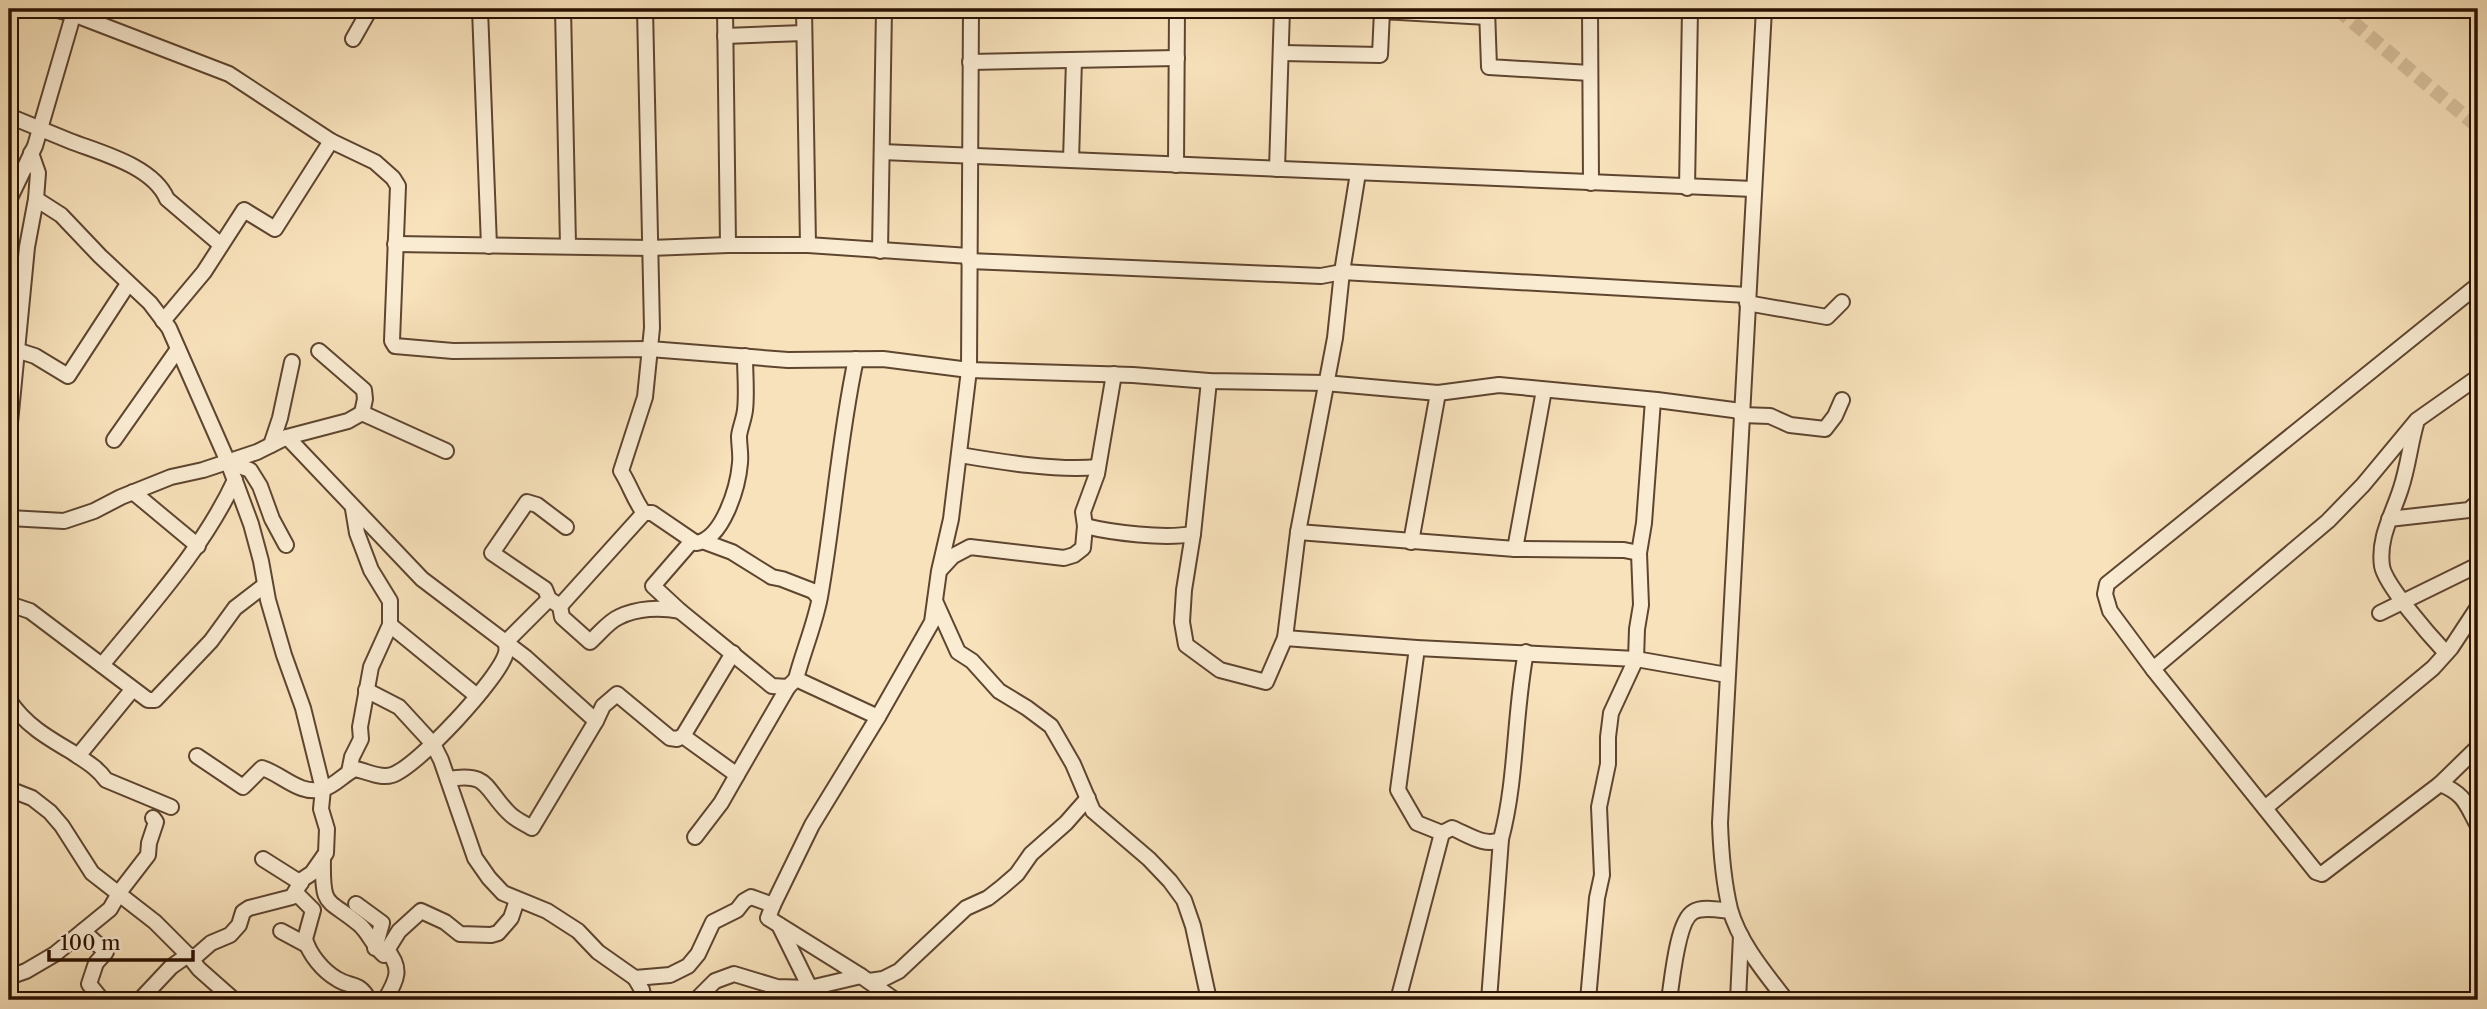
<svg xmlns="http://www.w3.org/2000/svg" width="2487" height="1009" font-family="'Libre Caslon Text',serif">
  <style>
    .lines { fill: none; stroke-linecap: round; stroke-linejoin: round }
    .minor-tunnel { stroke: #d9c39f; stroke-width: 14; stroke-dasharray: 14 7; stroke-linecap: butt }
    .minor-casing { stroke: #5e4530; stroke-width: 18 }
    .minor { stroke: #faecd3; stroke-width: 14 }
  </style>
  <rect width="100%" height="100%" fill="#f8e2bb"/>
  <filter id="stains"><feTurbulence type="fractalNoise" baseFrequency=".00286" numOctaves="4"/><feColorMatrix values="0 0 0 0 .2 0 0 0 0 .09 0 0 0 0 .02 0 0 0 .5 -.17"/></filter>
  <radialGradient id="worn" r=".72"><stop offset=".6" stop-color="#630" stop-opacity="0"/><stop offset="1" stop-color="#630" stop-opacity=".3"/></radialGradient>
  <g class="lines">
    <polyline class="minor-tunnel" points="2337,9 2478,127"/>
    <g class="minor-casing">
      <g id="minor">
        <polyline points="54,9 73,14 229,74 331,141 375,162 393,178 398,186 392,341 395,346 453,351 650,349 788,360 883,359 969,370 1133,375 1209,381 1325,383 1438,393 1499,385 1657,400 1741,411"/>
        <polyline points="480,9 489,246"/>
        <polyline points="563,9 568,245"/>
        <polyline points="725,9 728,245"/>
        <polyline points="804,9 808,245"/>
        <polyline points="1487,9 1489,67 1590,73"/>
        <polyline points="1590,9 1591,183"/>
        <path d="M1764,9l-44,814c1,29 3,57 10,86 9,33 35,64 56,91"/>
        <polyline points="725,36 804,33"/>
        <polyline points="353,39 370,9"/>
        <polyline points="1282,53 1380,55 1382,11 1487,17"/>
        <polyline points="970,62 1177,58"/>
        <path d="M9,116c20,8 41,17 61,25 31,12 83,25 97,58l54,46"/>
        <polyline points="882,152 1753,189"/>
        <polyline points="1071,160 1074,60"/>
        <polyline points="1176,165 1177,9"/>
        <polyline points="1277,169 1282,9"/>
        <polyline points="1687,188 1690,9"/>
        <polyline points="9,200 35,146 75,9"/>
        <polyline points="395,244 650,248 728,245 808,245 969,256"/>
        <polyline points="880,251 884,9"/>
        <polyline points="969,261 1321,276 1342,272 1747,295"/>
        <polyline points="2478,285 2107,584 2105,594 2110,611 2153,669 2316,872 2322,874 2440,784 2478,747"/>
        <polyline points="1747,303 1827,317 1842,302"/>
        <polyline points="163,321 204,272 244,210 275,229 331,141"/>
        <polyline points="16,350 35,356 68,376 128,284"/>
        <polyline points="319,351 364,390 365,399 362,413"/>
        <path d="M856,359c-17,78 -22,159 -36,238 -5,27 -17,55 -24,82l82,38"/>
        <polyline points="1209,381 1193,534 1184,590 1182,622 1186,645 1220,670 1266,682 1285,638 1417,648 1636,659 1727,675"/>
        <polyline points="1741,415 1770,416 1790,425 1825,429 1835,416 1842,400"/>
        <path d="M2416,424c-6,21 -8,43 -15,64 -8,26 -23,49 -19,78 3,19 49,71 64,87"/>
        <polyline points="9,433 27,247 36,199 38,173 31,153"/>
        <path d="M287,437l135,142 103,78 71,64 -64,107c-8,-5 -18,-9 -24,-16 -24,-24 -19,-40 -60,-33"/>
        <polyline points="114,440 178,349"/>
        <polyline points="271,445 280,418 292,362"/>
        <path d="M960,455c41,7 97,16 138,12"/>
        <polyline points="228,462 250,470 260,486 272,519 286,545"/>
        <polyline points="133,492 198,546"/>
        <path d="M644,513h8l44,30c27,-4 42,-56 44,-80 1,-9 -1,-18 -1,-27 1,-8 5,-17 6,-26 2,-17 0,-36 0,-54"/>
        <polyline points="9,518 64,521 94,511 121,497 171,477 203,470 257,452 287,437 348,421 362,413 446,451"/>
        <polyline points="2389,519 2469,510 2478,502"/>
        <path d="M1085,526c28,7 79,13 108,8"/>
        <polyline points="1298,532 1515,549 1624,550 1639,553"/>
        <polyline points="692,541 653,586 680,611 772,686 788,687 796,679"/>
        <polyline points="705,542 732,552 772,577 782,579 813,591 819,598"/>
        <polyline points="1411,542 1438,393"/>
        <polyline points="1515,549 1544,390"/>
        <polyline points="941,569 953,556 970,547 1064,558 1074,555 1083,548 1085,526 1083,512 1097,474 1114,374"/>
        <polyline points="549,599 545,589 492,553 527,502 537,505 566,527"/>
        <polyline points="935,601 958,652 972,661 999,691 1027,708 1051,726 1073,764 1093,811 1149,859 1170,881 1184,900 1193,926 1209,1000"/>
        <polyline points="9,604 30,611 148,700 155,700 211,641 235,608 265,585"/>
        <path d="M560,606l2,11 28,25c9,-8 19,-21 29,-25 18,-9 41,-10 61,-6"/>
        <polyline points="2380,613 2478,565"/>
        <polyline points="390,625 477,696"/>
        <polyline points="1285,638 1298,532 1335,338 1342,272 1358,173"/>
        <path d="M1417,648l-19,142 19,33 25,10 10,-5c15,6 34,20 49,11 16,-60 13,-125 25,-187"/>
        <path d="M102,665c48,-59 101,-116 133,-185"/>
        <polyline points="2153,669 2328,521 2363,485 2417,420 2478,377"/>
        <polyline points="366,690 399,707 433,744 441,760 475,858 489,878 503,893 547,911 578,931 598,952 635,978 670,975 688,966 698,954 713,922 737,910 744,901 751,897 773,905 768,918 861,976 895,1000"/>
        <path d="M9,700c15,24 39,38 63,52 13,9 25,15 34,28l65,27"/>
        <polyline points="596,721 603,706 617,694 670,738 677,739 683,736 733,653"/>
        <polyline points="683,736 737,775 788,687"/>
        <polyline points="78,756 132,690"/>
        <path d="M197,756l46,31 19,-19c20,6 38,28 61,21 12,-3 21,-15 32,-20 12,2 25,10 37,6 25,-8 107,-96 114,-122 1,-2 0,-9 0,-11l43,-43 11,7 84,-93c-10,-13 -14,-28 -23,-42l24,-74 7,-69 -7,-319"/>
        <polyline points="349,772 352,757 361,739 360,727 371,667 390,625 390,601 371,570 357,533 353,509"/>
        <path d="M2440,784c25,10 26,20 38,42"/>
        <polyline points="9,789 32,798 50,812 62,826 92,873 155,922 188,955 195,957 211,943 230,935 239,925 243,912 249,908 292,897 303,879 312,873 326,853 327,829 321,809 323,789 303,708 284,655 268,600 261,561 251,524 228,462 169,328 150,303 100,256 61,215 36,199"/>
        <polyline points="2265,808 2433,668 2451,648 2478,607"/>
        <polyline points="695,837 721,803 737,775"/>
        <polyline points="263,859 301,883"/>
        <path d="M323,859c-1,51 4,38 37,66 9,8 13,21 24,30l15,-24 22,-20 24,11 15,12 31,1 7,-2 13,-15 6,-18"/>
        <path d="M296,893l17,17 -8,29c4,15 18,32 32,40 14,9 22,2 32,21"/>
        <polyline points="356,904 382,923 375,948"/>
        <polyline points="773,905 812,825 878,717 932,622 939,571 951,519 969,370 971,9"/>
        <polyline points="779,925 816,1000"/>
        <polyline points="83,931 106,952 96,963 89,984 102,1000"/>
        <polyline points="281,931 307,945"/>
        <polyline points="9,977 26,971 55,954 110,909 121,890 148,855 149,843 156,822 153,818"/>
        <polyline points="635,978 642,990 644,1000"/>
        <polyline points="869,981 883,979 899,971 966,908 988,898 1002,887 1017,874 1031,854 1066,823 1088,798"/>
        <polyline points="140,1000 171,967 188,955 199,969 234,1000"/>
        <path d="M385,1000c12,-20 18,-32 1,-51"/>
        <polyline points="696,1000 715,981 734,974 777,987 810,988 861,976"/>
        <polyline points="1398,1000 1442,833"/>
        <polyline points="1489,1000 1501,839"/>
        <polyline points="1588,1000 1597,898 1602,875 1599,807 1608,764 1608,737 1611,713 1636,659 1637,629 1641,605 1639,553 1644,523 1653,400"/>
        <path d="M1669,1000c3,-18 8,-79 24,-88 9,-6 27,-2 37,-1"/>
        <polyline points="1738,1000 1741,936"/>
      </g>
    </g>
    <use href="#minor" class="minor"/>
  </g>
  <rect width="2487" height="1009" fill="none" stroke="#f8e2bb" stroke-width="35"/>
  <rect x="10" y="10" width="2466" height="988" fill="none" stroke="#2a1101" stroke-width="3.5"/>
  <rect x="18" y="18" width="2452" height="974" fill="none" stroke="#2a1101" stroke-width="2"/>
  <path d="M49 950v10h144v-10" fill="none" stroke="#2a1101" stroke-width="3.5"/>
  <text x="60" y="950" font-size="21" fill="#2a1101" stroke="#faecd3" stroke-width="5" paint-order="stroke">100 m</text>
  <rect width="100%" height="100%" filter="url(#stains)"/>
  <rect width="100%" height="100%" fill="url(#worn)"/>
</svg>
